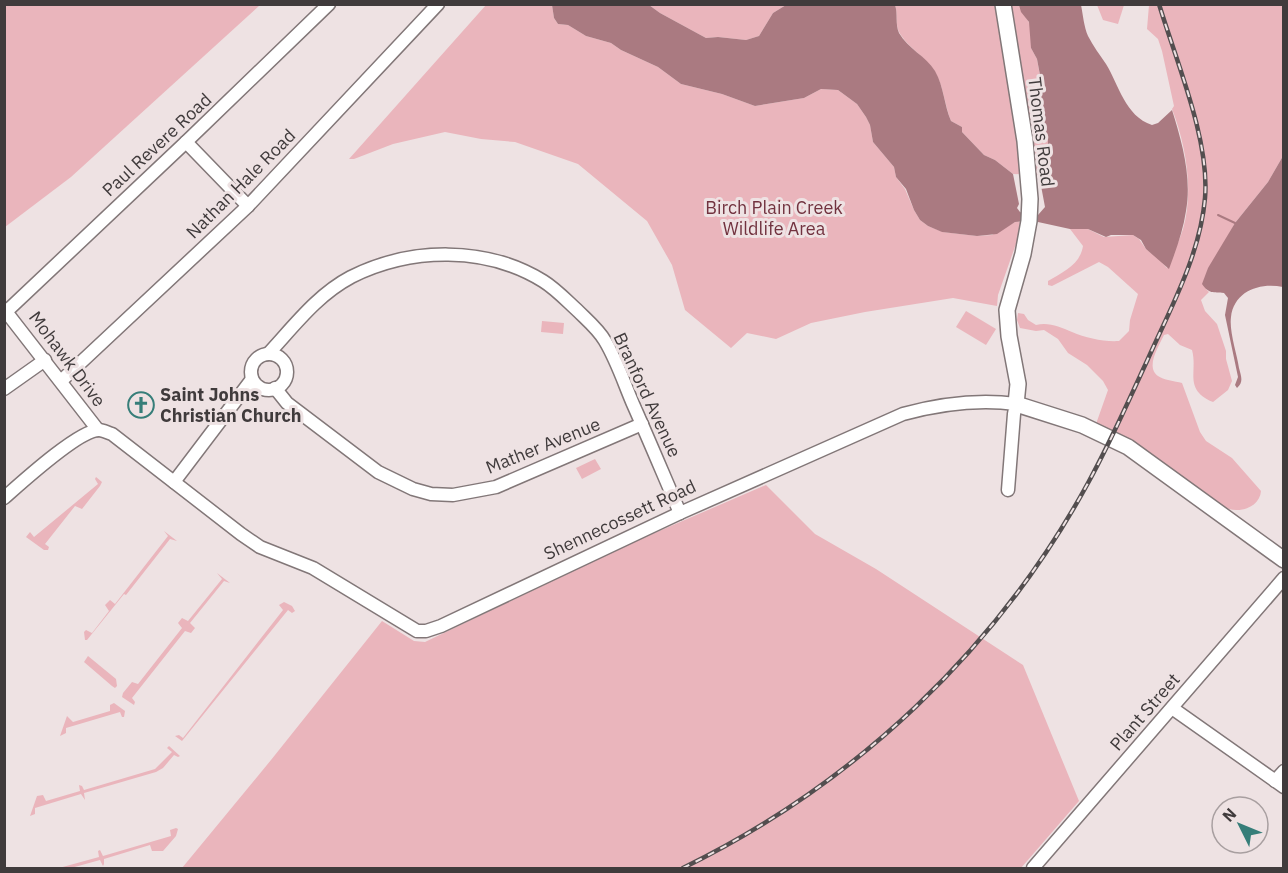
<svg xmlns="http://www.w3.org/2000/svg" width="1288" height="873" font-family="'IBM Plex Sans',sans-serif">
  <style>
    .green { fill: #eab5bc }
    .water { fill: #aa7a81 }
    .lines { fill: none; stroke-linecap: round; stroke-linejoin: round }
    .stream { stroke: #aa7a81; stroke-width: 2 }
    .minor-casing { stroke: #827778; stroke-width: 15 }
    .major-casing { stroke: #827778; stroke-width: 18 }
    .minor { stroke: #fff; stroke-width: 12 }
    .major { stroke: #fff; stroke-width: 15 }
    .rail-casing { stroke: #534e4f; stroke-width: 4.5 }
    .rail { stroke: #eee2e3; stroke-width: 2; stroke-dasharray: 7; stroke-linecap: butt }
    .labels { text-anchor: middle; stroke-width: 6; stroke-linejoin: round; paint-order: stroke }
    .street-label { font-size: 18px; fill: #403b3c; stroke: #eee2e3 }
    .park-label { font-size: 18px; fill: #72323f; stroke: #eee2e3 }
    .poi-label { font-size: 18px; font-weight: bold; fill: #403b3c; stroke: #eee2e3; text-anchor: start }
  </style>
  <rect width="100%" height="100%" fill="#eee2e3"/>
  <g class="green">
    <polygon points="5,4 260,4 260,5 71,177 5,227"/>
    <polygon points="486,5 552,5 554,18 558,24 568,25 586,36 611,43 621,50 658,67 681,84 722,94 755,106 804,98 821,89 838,90 857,104 866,117 870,125 873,142 894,167 896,177 905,189 914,210 920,220 928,226 943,232 977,236 992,235 1015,222 1024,221 998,295 997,306 953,298 865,312 811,323 776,339 747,333 731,348 685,310 672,265 647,221 578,164 515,142 481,139 445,132 393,144 354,159 349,159"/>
    <polygon points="649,5 786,5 773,13 759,36 746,40 718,37 706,38 660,13"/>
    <path d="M895,5h124l12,21v22l6,11 4,23 -4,14 1,10 10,35 -1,17 -8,17 -26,-1 -18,-14 -11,-5 -22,-23v-5l-11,-6c-6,-15 -7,-31 -14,-45 -8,-18 -28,-26 -38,-44 -4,-8 -1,-19 -4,-27z"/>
    <polygon points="1097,5 1124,5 1118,24 1103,20"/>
    <path d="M1149,5h134v151l-15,26 -33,41 -23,42 -4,3 -2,21 3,3 -8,8 4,11 12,13 9,27v8l6,22 -4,9 -15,12c-30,-13 -15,-30 -21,-52l-12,-5 -12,-11 -4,1c-5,11 -19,32 -6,41 5,4 17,5 24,7l18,49 6,9 26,17 29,33c-1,15 -19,22 -32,18 -14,-5 -50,-35 -65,-45 -21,-16 -44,-28 -68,-40l12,-34 -5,-9 -16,-16 -19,-12 -10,-14 -14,-9 -8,1 -16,-3 -3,-8 1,-7 6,1 4,6 8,5c13,-3 24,2 36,7 14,6 32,10 47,9l10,-10 1,-11 8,-26 -30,-27 -9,-5 -47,24 -4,-1v-4c15,-9 32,-16 35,-35l-13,-17h18l16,8 29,-2 6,4 7,10 12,9 9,10c5,-13 12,-26 16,-39 11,-38 3,-84 -11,-120l2,-3 -12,-55 -4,-12 -11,-10z"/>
    <polygon points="966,311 996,329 986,345 956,327"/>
    <polygon points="542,321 564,323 563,334 541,332"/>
    <polygon points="595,459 601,469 582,479 576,468"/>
    <polygon points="96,477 102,482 100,486 82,509 75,506 45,544 49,547 48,550 44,550 26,537 30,532 34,537 98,484 95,479"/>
    <polygon points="766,485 815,534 876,569 1023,665 1079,801 1021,868 182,868 271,760 382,621 414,641 425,642 636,541"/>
    <polygon points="164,531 177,541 170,539 126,595 124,594 87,640 85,640 84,632 86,630 92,633 109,611 105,605 110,600 115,604 168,536"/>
    <polygon points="217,573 230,583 224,581 190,623 195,628 191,633 185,631 132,698 135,702 134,705 122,697 123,693 132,682 138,684 182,628 178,623 182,618 188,621 222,579"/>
    <polygon points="284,602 292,606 295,611 292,613 288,610 182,741 175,736 179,735 183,738 283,610 279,605"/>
    <polygon points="88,656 116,679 117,686 115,688 112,686 84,662"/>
    <polygon points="114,703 125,711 124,717 122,717 120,712 66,728 66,733 60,736 67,716 73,722 110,711 110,705"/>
    <polygon points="169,746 180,756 178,757 174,755 163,768 156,772 84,793 85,800 81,794 35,808 35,814 30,816 37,796 43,795 46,801 80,791 79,785 82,786 84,790 155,769 172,752 167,748"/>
    <polygon points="176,828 178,829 176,836 163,851 152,851 150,845 104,859 104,864 103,866 100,860 71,868 59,868 99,857 98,851 100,850 103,856 171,836 170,830"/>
  </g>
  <g class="water">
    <path d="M552,5h97l11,8 46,25 12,-1 28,3 13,-4 14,-23 13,-8h109c3,8 0,19 4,28 9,16 27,23 36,38 9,16 9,34 16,50l11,6v5l22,23 11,5 18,14 6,30 -2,4 3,4 4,2v7l-9,1 -18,12 -20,2 -35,-4 -14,-6 -8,-6 -6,-10 -8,-21 -10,-12 -2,-10 -21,-25 -3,-17 -4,-8 -9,-13 -19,-14 -17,-1 -17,9 -49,8 -33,-12 -41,-10 -23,-17 -37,-17 -10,-7 -25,-7 -18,-11 -10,-1 -4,-6z"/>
    <path d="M1019,5h62c2,10 3,22 7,31 5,10 12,19 18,28 13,21 19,52 46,61l6,-2 14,-13c10,32 20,67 14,101 -3,20 -10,39 -17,58l-23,-20 -5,-9 -8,-5h-22l-5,2 -18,-8h-18l-32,-7v-7l7,-8 -6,-32 8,-17 1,-17 -5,-19 -4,-7 -2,-19 3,-7v-14l-3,-16 -6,-11 -2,-26 -8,-10z"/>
    <path d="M1283,156v131c-23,-5 -49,4 -52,30 -2,14 6,37 8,51 2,8 5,14 -2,20l-2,-3 3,-8 -13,-62 3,-17 -4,-5c-11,-1 -15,1 -22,-9l6,-16 27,-45 33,-41z"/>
  </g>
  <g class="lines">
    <polyline class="stream" points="1218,215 1235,223"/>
    <g class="minor-casing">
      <g id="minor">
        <polyline points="186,142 248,206"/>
        <polyline points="4,309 98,430"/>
        <polyline points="7,311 186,142 329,4"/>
        <path d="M268,354c26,-28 49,-59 83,-77 60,-30 135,-31 192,4 13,8 24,20 35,30 9,9 21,19 27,30 12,20 19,42 28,63 16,36 31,72 47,109"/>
        <circle cx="269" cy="372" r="18"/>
        <polyline points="61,381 248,206 438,4"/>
        <polyline points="275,388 287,403 378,472 413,489 431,494 453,495 496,487 642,424"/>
        <polyline points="4,389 45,360"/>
        <polyline points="174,482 252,379"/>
        <path d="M4,498c17,-15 75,-68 95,-68 4,0 9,3 13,4l129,100 19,13 53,21 104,63h9l15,-5 239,-113 223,-99c37,-10 76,-15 113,-10l-2,10 -6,76"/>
        <polyline points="1172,708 1284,787"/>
        <polyline points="1275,781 1284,771"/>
        <polyline points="1033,868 1284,578"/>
      </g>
    </g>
    <g class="major-casing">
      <polyline id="major" points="1003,4 1025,141 1030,199 1029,221 1023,254 1007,310 1009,336 1018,384 1016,404 1082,425 1128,447 1284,560"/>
    </g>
    <use href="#minor" class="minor"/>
    <use href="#major" class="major"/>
    <g class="rail-casing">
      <path id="rail" d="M683,868c172,-84 314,-218 405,-385 22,-40 40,-81 59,-122 23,-52 53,-105 58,-163 5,-58 -29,-137 -46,-194"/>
    </g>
    <use href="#rail" class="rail"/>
  </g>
  <defs>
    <g id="church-ring" transform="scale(1.35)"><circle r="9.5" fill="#eee2e3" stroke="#367e79" stroke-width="1.5"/><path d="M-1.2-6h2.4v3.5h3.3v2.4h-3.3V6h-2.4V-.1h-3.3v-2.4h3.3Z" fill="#367e79"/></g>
  </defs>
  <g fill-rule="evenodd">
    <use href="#church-ring" x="141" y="405"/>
  </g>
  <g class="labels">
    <g class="street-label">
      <text transform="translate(1041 132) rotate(83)" y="6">Thomas Road</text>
      <text transform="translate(157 145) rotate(-43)" y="6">Paul Revere Road</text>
      <text transform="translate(241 184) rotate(-45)" y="6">Nathan Hale Road</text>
      <text transform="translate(67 359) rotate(53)" y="6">Mohawk Drive</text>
      <text transform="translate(647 395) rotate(65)" y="6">Branford Avenue</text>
      <text transform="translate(543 446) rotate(-22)" y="6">Mather Avenue</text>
      <text transform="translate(620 520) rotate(-25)" y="6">Shennecossett Road</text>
      <text transform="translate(1145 712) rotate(-49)" y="6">Plant Street</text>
    </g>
    <g class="park-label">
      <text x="774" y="214">Birch Plain Creek<tspan x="774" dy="21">Wildlife Area</tspan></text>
    </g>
    <g class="poi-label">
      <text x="160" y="401">Saint Johns<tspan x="160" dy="21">Christian Church</tspan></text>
    </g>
  </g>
  <rect width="1288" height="873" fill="none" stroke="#403b3c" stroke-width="12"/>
  <g transform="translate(1240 825) rotate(313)"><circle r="28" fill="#eee2e3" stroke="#a89fa0" stroke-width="1.5"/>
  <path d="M0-4.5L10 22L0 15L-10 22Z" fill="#367e79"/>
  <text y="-9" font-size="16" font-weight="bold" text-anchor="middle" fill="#403b3c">N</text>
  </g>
</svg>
